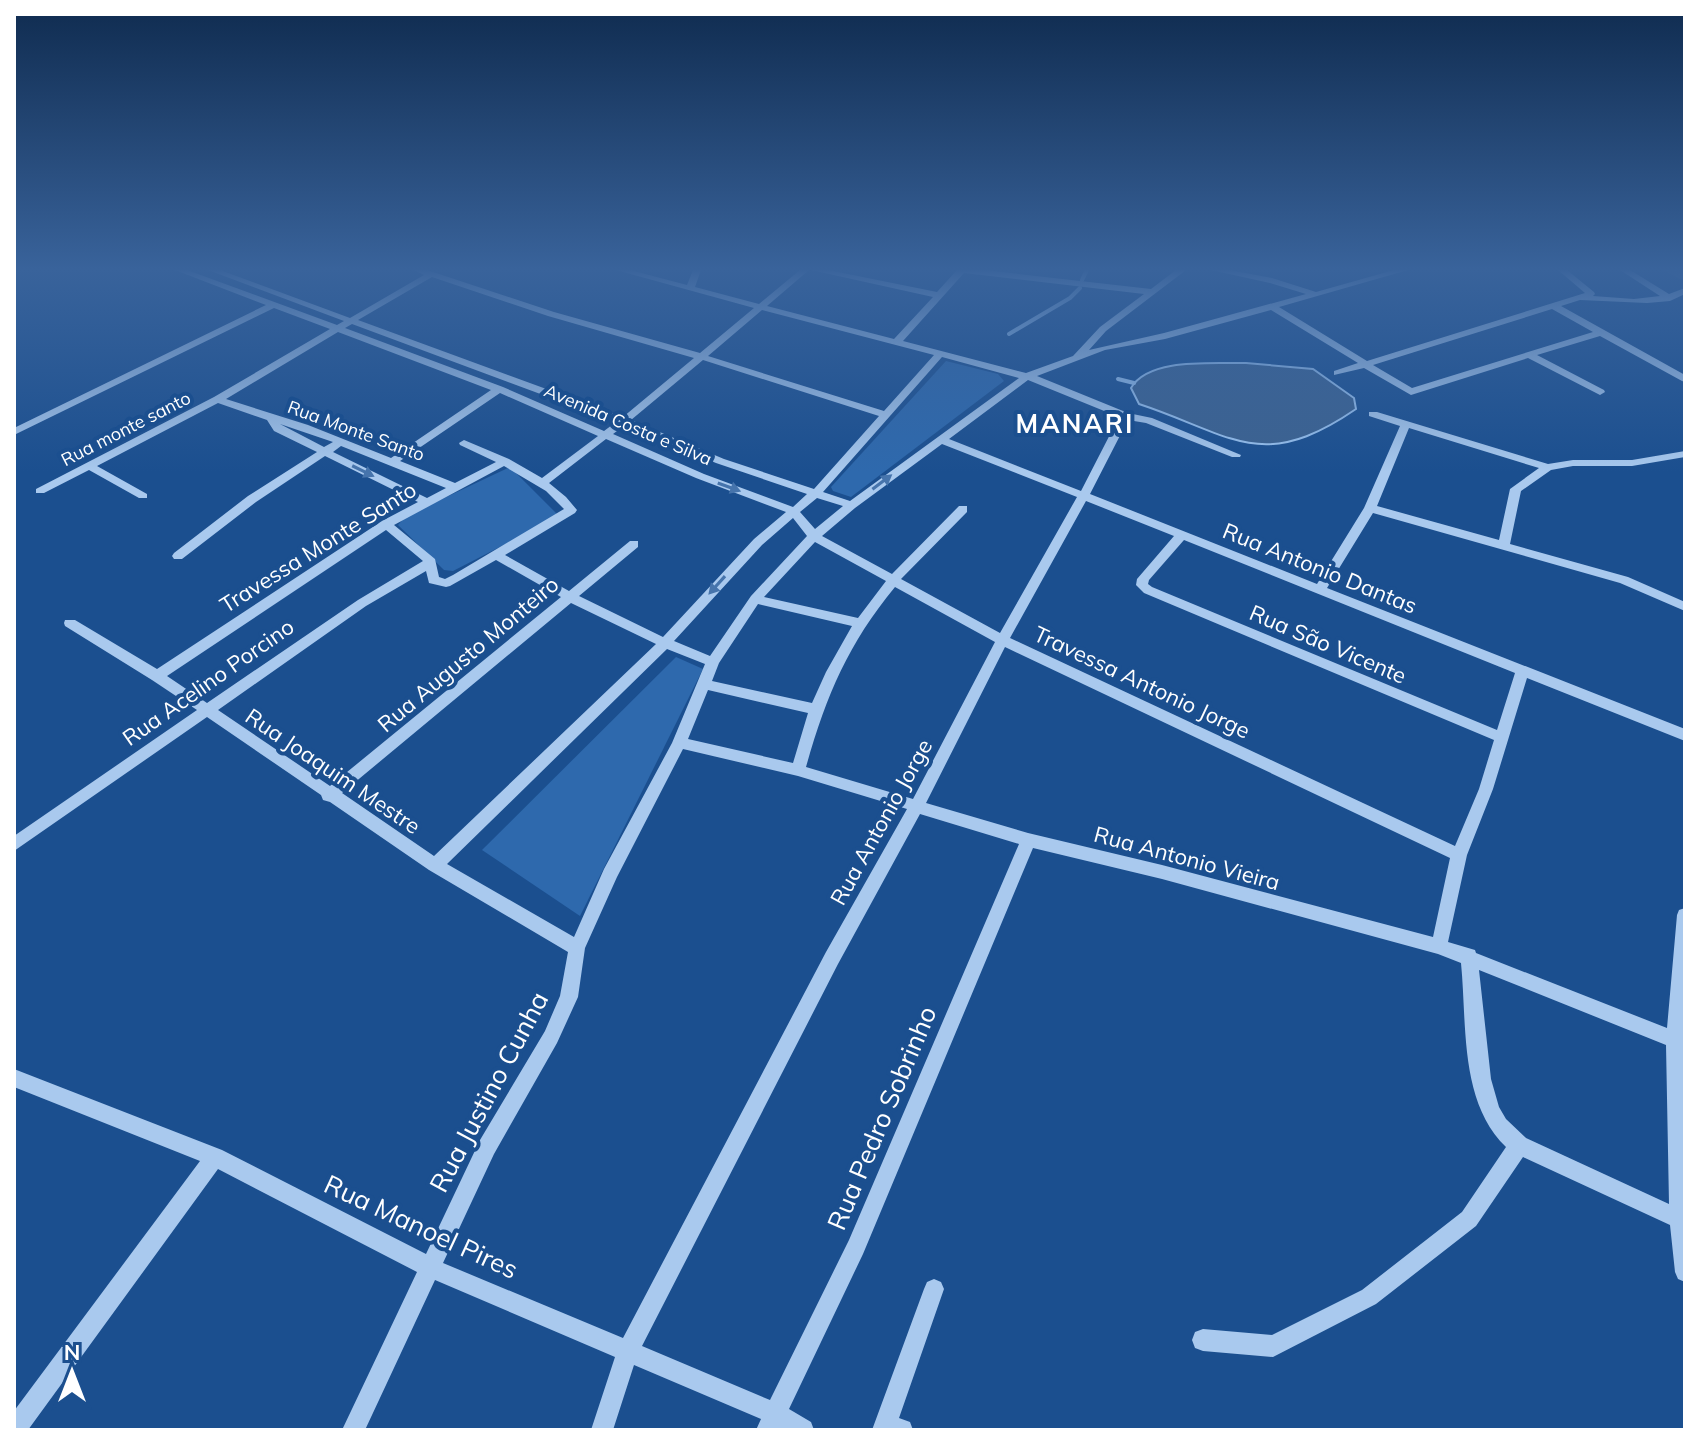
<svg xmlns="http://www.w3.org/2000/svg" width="1699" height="1444" font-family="Mulish,sans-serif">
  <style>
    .green { fill: #2e69ad }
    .water { fill: #3c6290; stroke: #9cc4f0; stroke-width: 2 }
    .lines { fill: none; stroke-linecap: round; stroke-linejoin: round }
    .stream { stroke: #9cc4f0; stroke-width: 4 }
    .minor { fill: #a9c9ee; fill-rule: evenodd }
    .wall { fill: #3a679d }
    .oneway { fill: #4674ac }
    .labels { text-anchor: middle; stroke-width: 8; stroke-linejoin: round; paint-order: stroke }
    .far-street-label { font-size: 18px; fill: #fff; stroke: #1b4f8f }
    .street-label { font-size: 22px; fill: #fff; stroke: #1b4f8f }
    .far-district-label { font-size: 26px; font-weight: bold; letter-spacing: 2px; fill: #fff; stroke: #1b4f8f }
    .near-street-label { font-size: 26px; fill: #fff; stroke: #1b4f8f }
  </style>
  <rect width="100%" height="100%" fill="#1b4f8f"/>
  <g class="green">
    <polygon points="946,361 998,374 1004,381 851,497 833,491 831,487"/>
    <polygon points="510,467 557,514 556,518 453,571 444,570 398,525 406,516"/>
    <polygon points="676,657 703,669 580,916 482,850"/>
  </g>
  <path class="water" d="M1246,363l67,6 41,29 2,11c-95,65 -123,26 -217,-5l-8,-16c18,-31 83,-24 115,-25z"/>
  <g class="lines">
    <g class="stream">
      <polyline points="1082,280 1087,270"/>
      <polyline points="1009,334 1070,298 1080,288"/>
      <polyline points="1118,379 1134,383"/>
    </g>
    <g class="minor">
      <path d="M175,270h12l150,55 7,-4 -136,-51h12l130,48 74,-43 -10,-5h13l127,42 146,41 54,-45 -138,-38h14l57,15 6,-15h8l-6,17 64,17 41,-34h9l-42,36 127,33 39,-42 -122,-27h17l109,22 20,-22h27l167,19 25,-19h10l-80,61 -17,19 75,-17 142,-39 -36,-11 -59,-13h18l43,8 44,14 78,-22h14l-129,37 88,54 218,-68 -27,-23h9l27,22 1,2 -2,2 41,3 26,-3 -40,-26h10l39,24 16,-6v6l-15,7 -23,2 -67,-3 -19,6 124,69v7l-3,-1 -82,-45 -63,19 67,35 1,2 -5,3 -72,-37 -117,37 -47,-27 -30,7v-4l24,-8 -87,-53 -106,29 -60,11 -68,26 91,37 24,5 89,37 -1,2h-8l-86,-34 -18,-3 -38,74 227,90 47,-76 36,-82 -31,-10v-4h8l171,52 25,-4h59l53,-9v6l-53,9h-59l-22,4 -30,21 -11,53 118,33 57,25v9l-65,-28 -247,-70 -46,75 358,141v12l-158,-63 -34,111 -26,66 -19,87 27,8 1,3 191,75 10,-113 2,-5 6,-2v374l-7,-3 -3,-7 -5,-47 -147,-68 -47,69 -100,78 -103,53 -70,-6 -8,-3 -3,-8 3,-8 8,-3 69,6 90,-45 100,-78 44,-65c-47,-45 -39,-124 -45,-184l-23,-9 -276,-75 -129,-31 -170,406 -74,155 22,13 3,8h-58l5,-11 -127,-54 -21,65h-22l24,-73 -180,-77 -70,150h-23l75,-158 -199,-103 -190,261h-14v-19l186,-250 -186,-74v-18l208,81 204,104 54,-114 65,-109 15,-35 8,-44 -139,-82 -99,-68 -7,-2 -2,-5 -114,-78 -193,134v-15l183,-126 -45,-30 -87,-54 -1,-3 1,-3h10l82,49 225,-148 36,-19 -93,-46 -69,46 -74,57h-8l-2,-3 2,-3 74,-57 69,-44 -43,-21 -7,-11 -49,-17 -121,63 50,28v4h-8l-50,-28 -45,23h-8v-4l178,-92 116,-68 -56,-21 -260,127v-7l252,-123zM964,273l180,21 -44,33 -27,29 -47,17 -123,-32zM432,277l116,39 146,42 -71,59 -265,-97zM1552,309l41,23 -181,56 -39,-23zM762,310l172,45 -50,56 -176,-55zM352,324l264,98 -12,9 -101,-44 -158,-59zM338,332l153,58 -100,68 -83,-33 -82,-26zM942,357l77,21 -169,123 -27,-9zM703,360l176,56 -65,73 -90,-30 -93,-39zM1028,380l91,37 -38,74 -132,-52zM500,393l98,43 -56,42 -33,-19 -45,-19 -5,3 1,2 36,17 -41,21 -55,-22zM280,424l53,18 -9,5zM625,425l91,38 91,31 -14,13 -89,-33 -91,-40zM1409,428l130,40 -29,21 -11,51 -122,-34zM606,439l90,39 90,34 -32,27 -91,98 -84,-41 59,-49v-6h-8l-61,50 -64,-36 70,-42 2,-3 -11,-13 -17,-14zM942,444l135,53 -77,136 -99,-54 66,-67v-6h-8l-67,68 -70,-38 33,-28zM341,446l105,42 -19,10 -94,-46zM504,466l42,25 18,18 -111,66 -8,4 -6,-2 -4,-18 -41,-34zM817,498l26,8 -28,23 -15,-17zM1086,501l88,35 -37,43 -1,6 8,8 350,147 -15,49 -24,57 -445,-208zM793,518l14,18 -56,60 -41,60 -36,-15 88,-96zM386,530l37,31 -65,39 -151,103 -40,-27zM1184,540l331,133 -18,57 -345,-143 -4,-3 1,-4zM815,542l71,39 -28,37 -94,-21zM496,560l65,37 -231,189 -112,-76 148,-104 60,-35 3,12 17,4 4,-1zM895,587l100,55 -82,157 -107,-32c20,-71 42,-123 89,-180zM571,603l85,41 -222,212 -92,-63zM758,604l94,22 -26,46 -14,31 -100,-22 7,-18zM1005,647l445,211 -17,79 -271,-72 -134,-32 -102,-30zM667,649l38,15 -33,79 -68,126 -30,68 -127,-73zM708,690l100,23 -15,50 -105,-24zM683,749l115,27 109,33 -81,143 -203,386 -180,-75 51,-109 63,-111 21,-46 7,-49 32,-71zM920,814l99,30 -170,396 -79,160 -128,-54 196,-382zM1479,970l187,75 3,159 -143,-66 -20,-19 -7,-12 -8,-28z"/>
      <polygon points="934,1279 941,1282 944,1289 899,1418 910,1422 913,1430 872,1430 924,1289 927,1282"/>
    </g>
  </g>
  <polygon class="wall" points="1663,270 1685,270 1685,279 1680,279"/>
  <defs><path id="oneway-solid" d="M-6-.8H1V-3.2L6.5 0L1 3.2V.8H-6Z" transform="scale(2)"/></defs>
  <g class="oneway">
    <use href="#oneway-solid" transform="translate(363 471) rotate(26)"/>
    <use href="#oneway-solid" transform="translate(882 482) rotate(-37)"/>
    <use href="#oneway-solid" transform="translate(729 487) rotate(20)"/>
    <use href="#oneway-solid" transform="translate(717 585) rotate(132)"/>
  </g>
  <linearGradient id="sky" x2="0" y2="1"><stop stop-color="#0f2b4f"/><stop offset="0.57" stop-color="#39639b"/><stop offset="1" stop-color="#39639b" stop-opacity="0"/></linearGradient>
  <rect width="1699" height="472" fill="url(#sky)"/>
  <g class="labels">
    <g class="far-street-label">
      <text transform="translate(628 425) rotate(23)" y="6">Avenida Costa e Silva</text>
      <text transform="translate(126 429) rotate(-27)" y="6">Rua monte santo</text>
      <text transform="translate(356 431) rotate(20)" y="6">Rua Monte Santo</text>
    </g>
    <g class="street-label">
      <text transform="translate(318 547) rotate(-32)" y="8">Travessa Monte Santo</text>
      <text transform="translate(1320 568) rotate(22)" y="8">Rua Antonio Dantas</text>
      <text transform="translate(1328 644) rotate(23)" y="8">Rua São Vicente</text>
      <text transform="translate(468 654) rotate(-40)" y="8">Rua Augusto Monteiro</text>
      <text transform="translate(208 682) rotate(-35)" y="8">Rua Acelino Porcino</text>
      <text transform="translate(1142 682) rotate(25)" y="8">Travessa Antonio Jorge</text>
      <text transform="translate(333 771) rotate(34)" y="8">Rua Joaquim Mestre</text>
      <text transform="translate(881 822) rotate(-61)" y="8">Rua Antonio Jorge</text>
      <text transform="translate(1187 858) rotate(15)" y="8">Rua Antonio Vieira</text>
    </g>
    <g class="far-district-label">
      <text x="1075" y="433">MANARI</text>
    </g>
    <g class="near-street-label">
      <text transform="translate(489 1092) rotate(-62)" y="9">Rua Justino Cunha</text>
      <text transform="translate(882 1118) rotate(-67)" y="9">Rua Pedro Sobrinho</text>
      <text transform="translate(421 1227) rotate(25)" y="9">Rua Manoel Pires</text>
    </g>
  </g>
  <rect width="1699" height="1444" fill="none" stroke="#ffffff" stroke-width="32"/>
  <g transform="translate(72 1372)" stroke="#1b4f8f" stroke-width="6" paint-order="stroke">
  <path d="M0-6L14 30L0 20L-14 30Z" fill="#ffffff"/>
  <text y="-12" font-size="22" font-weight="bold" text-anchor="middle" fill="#ffffff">N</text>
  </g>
</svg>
